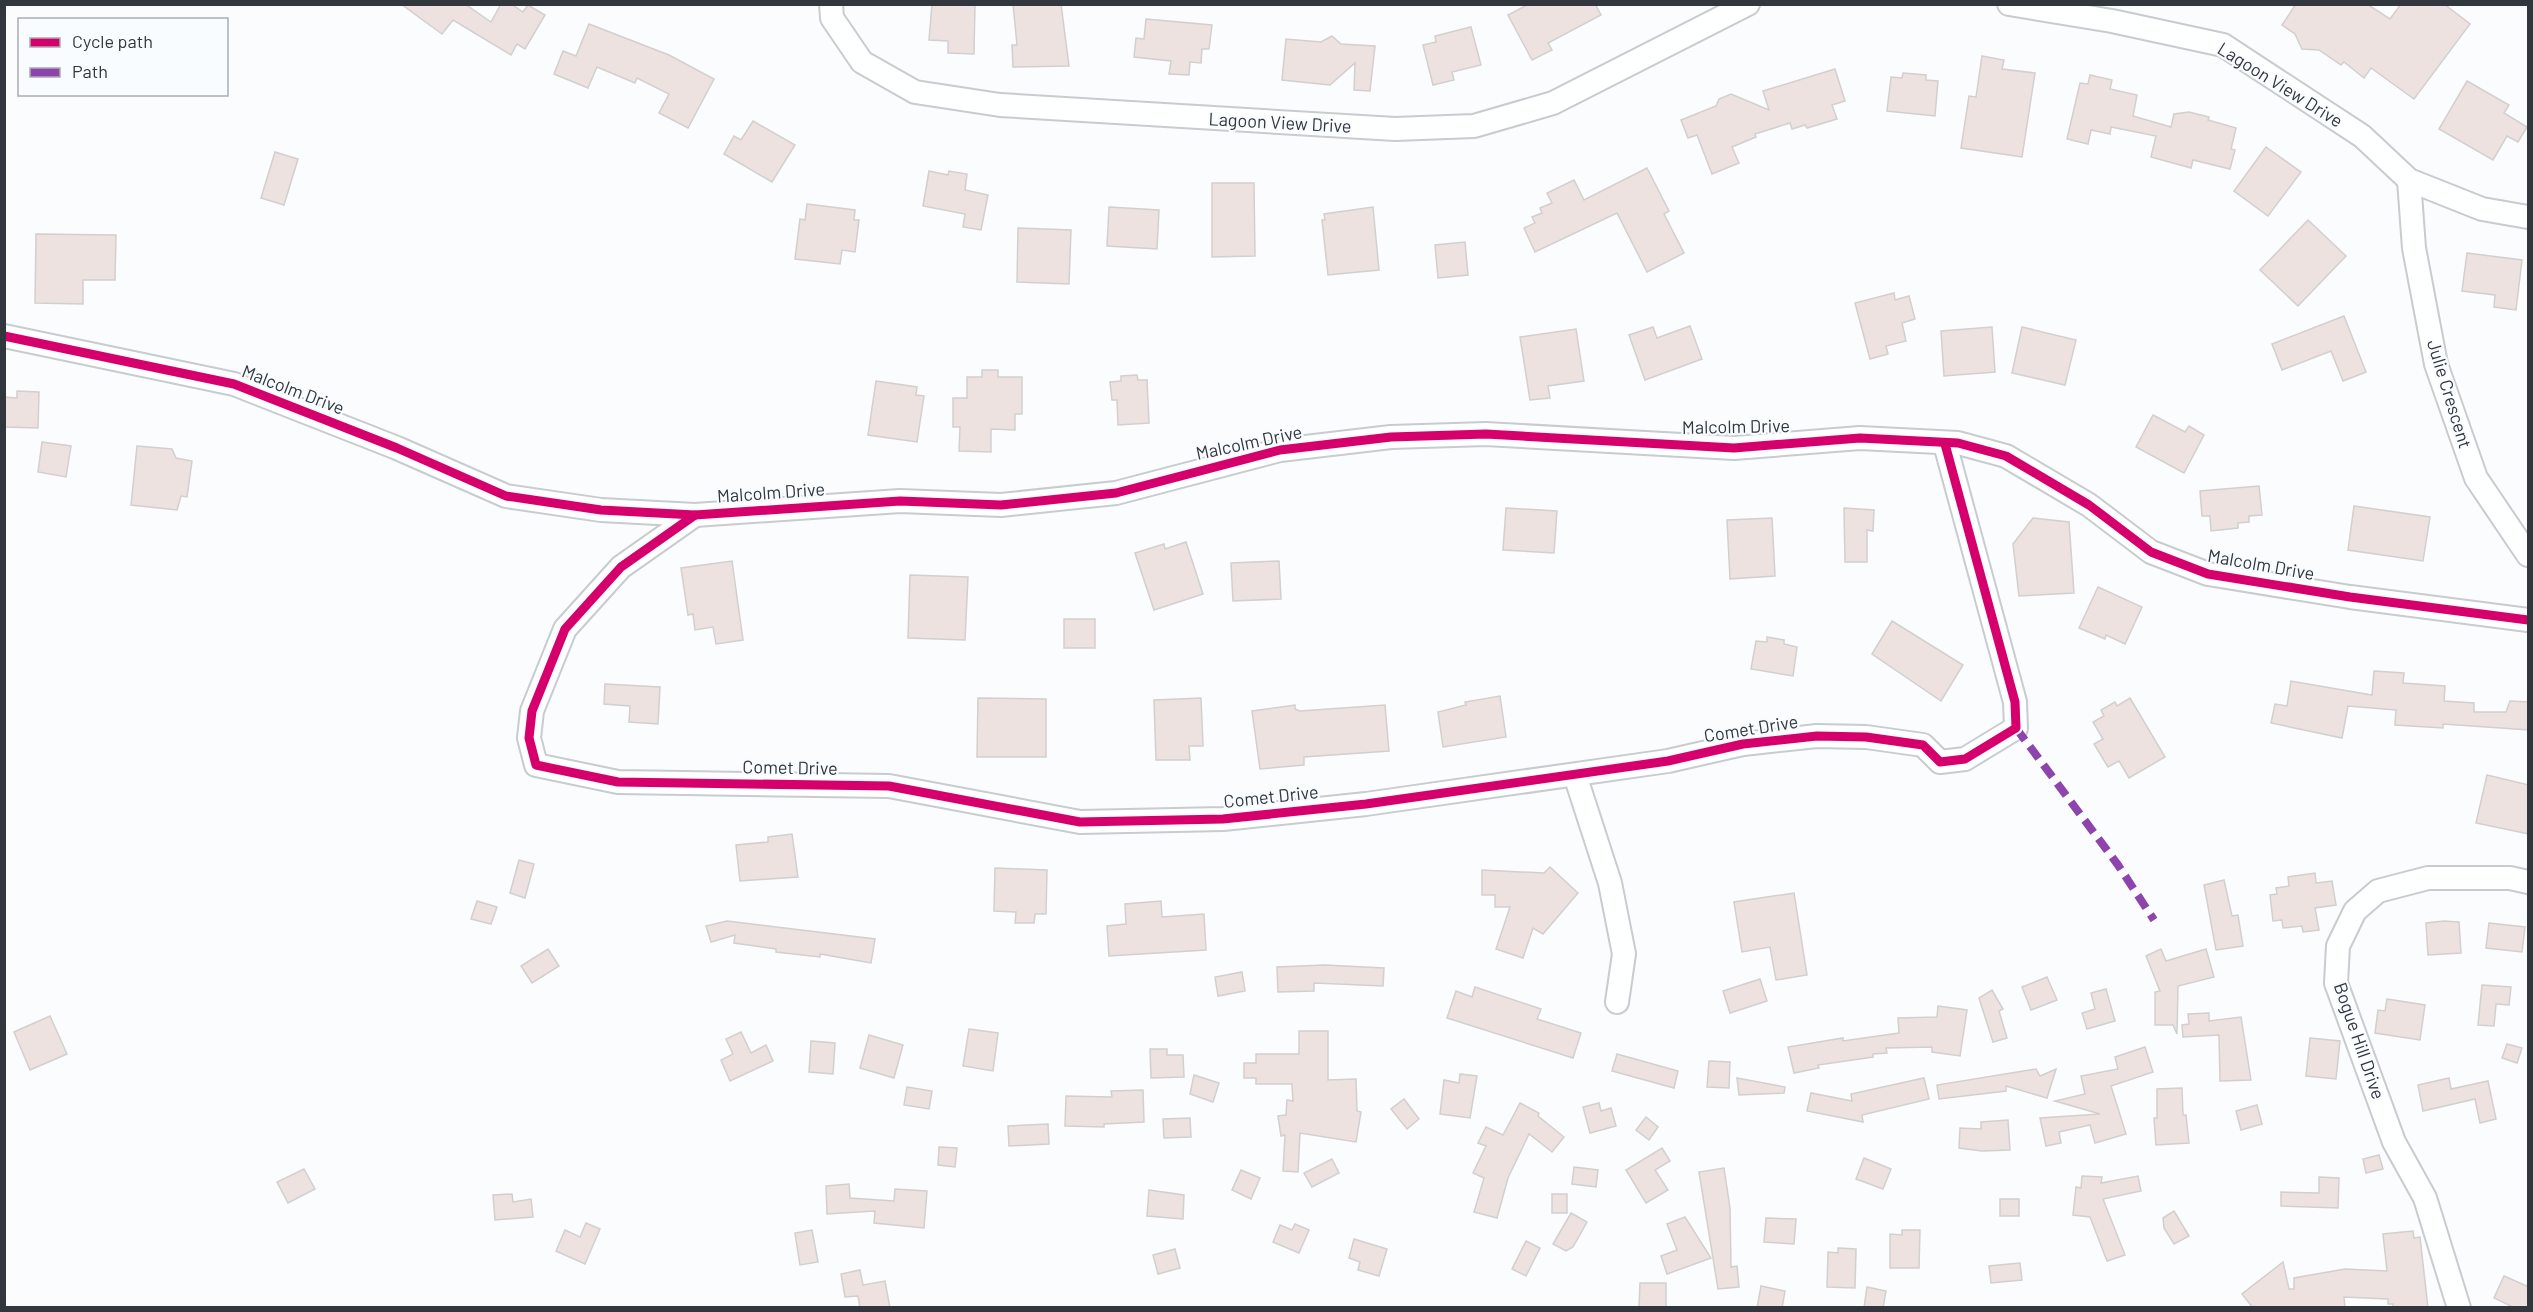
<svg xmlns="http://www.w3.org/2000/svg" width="2533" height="1312" font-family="Barlow,sans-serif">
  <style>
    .building { fill: #ede2df; stroke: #d2cfcf; stroke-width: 1.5 }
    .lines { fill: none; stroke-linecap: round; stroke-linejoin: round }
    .minor-casing { stroke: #c8cccf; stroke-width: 26 }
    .minor { stroke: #feffff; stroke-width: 22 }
    .quiet { stroke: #8e44ad; stroke-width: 8; stroke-dasharray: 15 8; stroke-linecap: butt }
    .cycleway-casing { stroke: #f9fcff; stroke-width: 13 }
    .cycleway { stroke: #d6006c; stroke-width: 9 }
    .labels { text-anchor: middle; stroke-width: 4.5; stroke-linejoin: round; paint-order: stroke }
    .street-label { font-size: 18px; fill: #31373c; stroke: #f9fcff }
  </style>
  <rect width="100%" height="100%" fill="#fafcfe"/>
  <g class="building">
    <polygon points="401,4 465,4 491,22 501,4 511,4 523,12 528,5 545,15 525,49 517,44 511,55 453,20 442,34"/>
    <polygon points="932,4 975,4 974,54 948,53 948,41 929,40"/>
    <polygon points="1013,4 1061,4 1069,66 1013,67 1012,45 1017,45"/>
    <polygon points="1529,4 1595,4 1601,15 1548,43 1552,50 1532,60 1508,15"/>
    <polygon points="2296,4 2367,4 2390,19 2401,4 2444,4 2470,24 2414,99 2371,68 2364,78 2344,62 2341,65 2319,50 2302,49 2295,34 2282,25"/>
    <polygon points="1146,19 1212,25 1209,49 1202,49 1201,63 1190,62 1189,75 1169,74 1171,61 1134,57 1136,38 1144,39"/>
    <polygon points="589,24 669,55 714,79 688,128 659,113 669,94 637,78 635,83 597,67 588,88 554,74 563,51 576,56"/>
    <polygon points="1471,27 1481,65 1452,72 1454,80 1433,85 1423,45 1436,42 1435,36"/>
    <polygon points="1332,36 1341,44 1375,46 1370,91 1354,90 1355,63 1330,85 1282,80 1286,39 1321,42"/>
    <polygon points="1982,56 2004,60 2002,69 2035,73 2022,157 1961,148 1969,96 1976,97"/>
    <polygon points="1835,69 1845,101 1832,105 1837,119 1807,128 1805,125 1792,129 1790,123 1755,134 1756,137 1732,147 1739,163 1712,174 1697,135 1688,138 1681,120 1716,106 1719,99 1731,94 1769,110 1763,91"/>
    <polygon points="1903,73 1926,75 1926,80 1938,81 1935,116 1887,111 1891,77 1902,78"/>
    <polygon points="2090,75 2112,80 2110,89 2137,95 2133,116 2171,127 2174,114 2189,112 2209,117 2208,120 2236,128 2231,149 2235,150 2230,169 2193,160 2191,168 2151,157 2156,136 2111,127 2110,134 2091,130 2088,144 2067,139 2080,83 2088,84"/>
    <polygon points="2467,81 2509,105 2504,113 2527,127 2518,142 2507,136 2493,160 2439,129"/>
    <polygon points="753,121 795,145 772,182 724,154 734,136 741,140"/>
    <polygon points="2266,147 2301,172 2268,216 2234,191"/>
    <polygon points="275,152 298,159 284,205 261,198"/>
    <polygon points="1647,168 1669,211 1664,214 1684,253 1647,272 1617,213 1535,252 1524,228 1535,223 1532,217 1542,213 1540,208 1552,203 1547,193 1574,180 1584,200"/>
    <polygon points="929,171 948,175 949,171 967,174 965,190 988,195 981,230 963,227 965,214 923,206"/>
    <polygon points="1212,183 1254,183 1255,256 1212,257"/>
    <polygon points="807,204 855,210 854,220 859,220 855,252 842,250 840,264 795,259 800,219 805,220"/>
    <polygon points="1109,207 1159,210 1157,249 1107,246"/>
    <polygon points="1373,207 1379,270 1328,275 1322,220 1325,220 1324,214"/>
    <polygon points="2308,220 2346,256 2298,306 2260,270"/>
    <polygon points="1018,228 1071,230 1069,284 1017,282"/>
    <polygon points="36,234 116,235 115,280 83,280 83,304 35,303"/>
    <polygon points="1465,242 1468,275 1438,278 1435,245"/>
    <polygon points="2467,253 2522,260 2516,310 2494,307 2495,295 2462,291"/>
    <polygon points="1894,293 1895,300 1909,296 1915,319 1902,323 1906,341 1886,346 1888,354 1870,359 1855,303"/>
    <polygon points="2344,316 2366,372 2343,381 2331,351 2282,370 2272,344"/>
    <polygon points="1690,326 1702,359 1645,380 1629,335 1653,327 1657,338"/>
    <polygon points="1992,327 1995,372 1944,376 1941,331"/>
    <polygon points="2022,327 2076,340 2065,385 2012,373"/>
    <polygon points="1576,329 1584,381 1548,386 1550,398 1530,400 1520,337"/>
    <polygon points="982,370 998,370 998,377 1022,377 1022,414 1015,414 1015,430 991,429 991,452 959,451 960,427 953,427 953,398 967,398 967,377 982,377"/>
    <polygon points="1137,375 1138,380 1147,380 1149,423 1118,425 1117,400 1112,400 1110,382 1121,381 1121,376"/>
    <polygon points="876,381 917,387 916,395 924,396 917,442 868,435"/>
    <polygon points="17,391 39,392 38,428 4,427 4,397 17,398"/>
    <polygon points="2153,415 2185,432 2189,426 2204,435 2184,473 2136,447"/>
    <polygon points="42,442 71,446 66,477 38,472"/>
    <polygon points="137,446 172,449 176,458 192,461 187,497 181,496 177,510 131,505"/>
    <polygon points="2259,486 2262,515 2249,516 2249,522 2238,523 2238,528 2211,531 2210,516 2202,516 2200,491"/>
    <polygon points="2354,506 2430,517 2423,561 2348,550"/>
    <polygon points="1506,508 1557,511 1554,553 1503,550"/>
    <polygon points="1844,508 1874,510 1873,531 1867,530 1867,562 1845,562"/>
    <polygon points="1772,518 1775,576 1730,579 1727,520"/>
    <polygon points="2033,518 2069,522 2074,593 2019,596 2013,544"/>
    <polygon points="1186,542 1203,594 1154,610 1135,553 1164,544 1165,549"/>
    <polygon points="732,561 743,640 716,644 713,627 695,630 693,614 688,615 681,568"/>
    <polygon points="1279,561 1281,599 1233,601 1231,563"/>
    <polygon points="910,575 968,577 965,640 908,638"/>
    <polygon points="2098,587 2142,607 2125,644 2106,635 2105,639 2079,628"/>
    <rect x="1064" y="619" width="31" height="29"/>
    <polygon points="1892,621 1963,665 1941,701 1872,654"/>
    <polygon points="1767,637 1784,640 1784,644 1797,647 1793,676 1751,669 1756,641 1767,642"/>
    <polygon points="2374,671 2404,673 2403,683 2445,686 2444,701 2474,703 2474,712 2506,712 2510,701 2529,702 2529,730 2443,724 2443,728 2395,725 2396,710 2348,706 2342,738 2271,723 2275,704 2287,706 2291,681 2372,695"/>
    <polygon points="605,684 660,687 658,724 629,722 630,706 604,704"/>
    <polygon points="1500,696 1506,737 1443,747 1438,712 1466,705 1465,702"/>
    <polygon points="978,698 1046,699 1046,757 977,757"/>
    <polygon points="1201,698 1203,746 1189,746 1190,760 1156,760 1154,700"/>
    <polygon points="2130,698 2165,757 2129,778 2119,761 2108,767 2094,744 2103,739 2093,722 2104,716 2101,710 2115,702 2117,706"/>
    <polygon points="1295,705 1295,709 1300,711 1385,705 1389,751 1304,757 1304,765 1260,769 1252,711"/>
    <polygon points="2487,775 2529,785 2529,834 2476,823"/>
    <polygon points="792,834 798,877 740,881 736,845 768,842 768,837"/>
    <polygon points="519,860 534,864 525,898 510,893"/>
    <polygon points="1550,867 1578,893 1543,934 1533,928 1523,958 1496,949 1510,907 1495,907 1495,895 1482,895 1482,870 1544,873"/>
    <polygon points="995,868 1047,870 1046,914 1035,914 1034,923 1015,923 1016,912 994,911"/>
    <polygon points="2315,873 2316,883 2332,881 2336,905 2315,908 2319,930 2303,932 2302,926 2283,928 2282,920 2273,921 2270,895 2277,894 2276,888 2289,886 2288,877"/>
    <polygon points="2224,880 2232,916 2238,915 2243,946 2216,950 2204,885"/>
    <polygon points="1794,893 1807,975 1776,980 1770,947 1742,952 1734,902"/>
    <polygon points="477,901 497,907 491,924 471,919"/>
    <polygon points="1161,901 1162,917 1204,914 1206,950 1109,956 1107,926 1126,924 1125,904"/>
    <polygon points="727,921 875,939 871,963 820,954 820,957 776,952 776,949 734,943 735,935 711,942 706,926"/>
    <polygon points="2444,921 2459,922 2461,953 2428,955 2426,923"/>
    <polygon points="2489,923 2525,927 2522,952 2486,948"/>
    <polygon points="548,949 559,966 532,983 521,966"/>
    <polygon points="2161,949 2166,961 2206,949 2214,977 2178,986 2177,1034 2173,1025 2155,1025 2155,992 2160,991 2146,956"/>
    <polygon points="1325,965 1384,968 1383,986 1314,983 1314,991 1278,992 1277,967"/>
    <polygon points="1242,972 1245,991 1218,996 1215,977"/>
    <polygon points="2047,977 2057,1000 2031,1010 2022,987"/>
    <polygon points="1760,979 1767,1001 1730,1013 1723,991"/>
    <polygon points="2482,985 2511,987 2509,1005 2496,1004 2494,1026 2478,1025"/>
    <polygon points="1475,987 1541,1009 1537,1019 1581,1033 1573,1058 1447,1018 1456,991 1472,997"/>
    <polygon points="2106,989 2115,1021 2087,1029 2082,1013 2095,1009 2091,993"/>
    <polygon points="1992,990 2003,1009 1999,1011 2007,1038 1993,1042 1979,998"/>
    <polygon points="2387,999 2425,1005 2420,1040 2375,1033 2378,1010 2385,1011"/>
    <polygon points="1938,1006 1967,1010 1960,1056 1932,1052 1932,1047 1886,1048 1887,1053 1873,1054 1873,1057 1818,1065 1819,1068 1794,1073 1788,1047 1843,1038 1843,1041 1899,1033 1898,1018 1937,1017"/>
    <polygon points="2209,1013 2209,1021 2241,1017 2251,1080 2220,1081 2219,1035 2183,1037 2182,1025 2189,1024 2188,1014"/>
    <polygon points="50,1016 67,1054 30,1070 14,1032"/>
    <polygon points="969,1029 998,1033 993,1071 963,1066"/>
    <polygon points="1299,1031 1328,1031 1328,1080 1356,1079 1357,1111 1361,1112 1356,1142 1300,1133 1298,1172 1283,1171 1285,1135 1281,1136 1278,1116 1286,1115 1287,1100 1293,1101 1292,1084 1256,1084 1256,1078 1244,1078 1244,1063 1256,1063 1256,1054 1299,1054"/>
    <polygon points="741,1032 751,1053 766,1045 773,1061 730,1081 721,1060 733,1054 726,1039"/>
    <polygon points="869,1035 903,1045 894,1078 860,1068"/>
    <polygon points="2310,1038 2340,1041 2336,1079 2306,1076"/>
    <polygon points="811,1041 835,1043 833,1074 809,1072"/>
    <polygon points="2507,1044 2522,1048 2517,1063 2502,1058"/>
    <polygon points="2145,1047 2153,1072 2111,1086 2126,1134 2095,1143 2090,1125 2059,1132 2061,1143 2046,1146 2040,1118 2100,1114 2055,1101 2085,1094 2081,1076 2118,1069 2115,1057"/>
    <polygon points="1150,1049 1167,1049 1167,1055 1183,1055 1184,1077 1151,1078"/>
    <polygon points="1617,1054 1678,1071 1674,1088 1612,1071"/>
    <polygon points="1709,1061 1730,1062 1729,1088 1707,1087"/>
    <polygon points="2036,1069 2040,1076 2056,1069 2047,1098 2006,1086 2006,1091 1939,1099 1937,1085"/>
    <polygon points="1460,1074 1477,1076 1470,1118 1440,1114 1444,1080 1459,1083"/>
    <polygon points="1194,1075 1219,1083 1213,1102 1190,1094"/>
    <polygon points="1737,1078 1785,1087 1784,1093 1739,1095"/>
    <polygon points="1924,1078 1929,1099 1862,1115 1863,1122 1807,1111 1811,1093 1852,1101 1851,1094"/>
    <polygon points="2449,1078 2451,1089 2488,1081 2496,1119 2480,1123 2475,1099 2423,1111 2418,1085"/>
    <polygon points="907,1087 932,1091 929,1109 904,1105"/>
    <polygon points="2182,1088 2183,1115 2186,1115 2189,1143 2156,1145 2154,1118 2157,1118 2157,1089"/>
    <polygon points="1143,1090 1144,1122 1104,1124 1104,1127 1065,1126 1066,1096 1112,1097 1111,1091"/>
    <polygon points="1404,1099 1419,1119 1407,1129 1391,1109"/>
    <polygon points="1520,1103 1539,1113 1538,1116 1564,1137 1552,1152 1529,1134 1508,1178 1497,1218 1474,1212 1484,1178 1473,1173 1486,1146 1478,1143 1486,1127 1503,1135"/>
    <polygon points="1599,1103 1601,1111 1611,1108 1616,1126 1590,1133 1583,1107"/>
    <polygon points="2257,1105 2262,1124 2241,1130 2236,1111"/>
    <polygon points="1646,1117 1658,1127 1649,1140 1636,1130"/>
    <polygon points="1190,1118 1191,1137 1164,1138 1163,1119"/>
    <polygon points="2008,1120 2010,1150 1982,1151 1959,1148 1960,1128 1981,1129 1981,1122"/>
    <polygon points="1048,1124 1049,1144 1009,1146 1008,1126"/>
    <polygon points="939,1147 957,1148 955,1167 938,1165"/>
    <polygon points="1662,1148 1670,1161 1655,1170 1668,1190 1646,1203 1626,1170"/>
    <polygon points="2379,1155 2383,1169 2366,1173 2363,1159"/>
    <polygon points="1864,1158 1891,1169 1883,1189 1856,1179"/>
    <polygon points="1332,1159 1339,1173 1312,1187 1304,1173"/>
    <polygon points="1574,1167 1598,1170 1596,1187 1572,1184"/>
    <polygon points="1724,1168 1730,1208 1731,1267 1737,1266 1739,1287 1718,1289 1699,1172"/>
    <polygon points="304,1169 315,1189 288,1203 277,1182"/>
    <polygon points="1241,1170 1260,1178 1251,1199 1232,1190"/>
    <polygon points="2082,1176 2102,1177 2101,1183 2138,1176 2141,1191 2103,1199 2125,1255 2107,1261 2090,1217 2073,1215 2076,1187 2081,1188"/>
    <polygon points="2319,1177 2339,1178 2338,1208 2281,1206 2281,1192 2319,1193"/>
    <polygon points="849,1184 850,1198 894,1201 895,1189 927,1191 924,1228 874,1223 875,1211 827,1214 826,1186"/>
    <polygon points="1149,1190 1184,1195 1183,1219 1147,1216"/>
    <polygon points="512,1194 513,1202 531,1199 533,1217 495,1220 493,1195"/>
    <rect x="1552" y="1194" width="15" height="19"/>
    <rect x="2000" y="1199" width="19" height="17"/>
    <polygon points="2174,1211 2189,1236 2174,1244 2164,1228 2163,1218"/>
    <polygon points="1571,1213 1587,1222 1573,1247 1566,1251 1553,1244"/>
    <polygon points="1685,1217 1711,1258 1667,1274 1661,1256 1677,1250 1667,1224"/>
    <polygon points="1766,1218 1796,1219 1794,1244 1764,1242"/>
    <polygon points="586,1223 600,1229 585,1264 556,1251 565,1230 580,1237"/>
    <polygon points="1295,1224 1309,1230 1299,1253 1273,1242 1280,1225 1292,1230"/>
    <polygon points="812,1230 818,1262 800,1265 795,1233"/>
    <polygon points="1902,1230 1920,1230 1919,1268 1890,1268 1890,1234 1902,1235"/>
    <polygon points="2413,1231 2414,1238 2420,1237 2428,1308 2393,1308 2393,1304 2388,1304 2388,1299 2344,1297 2345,1308 2253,1308 2242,1294 2283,1262 2289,1289 2294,1289 2294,1278 2345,1269 2387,1271 2383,1234"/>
    <polygon points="1354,1239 1387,1249 1379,1276 1358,1270 1360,1262 1349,1258"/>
    <polygon points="1526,1241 1540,1248 1526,1276 1512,1269"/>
    <polygon points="1838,1248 1856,1249 1855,1288 1827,1287 1828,1252 1838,1253"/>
    <polygon points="1175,1249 1180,1268 1158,1274 1153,1255"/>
    <polygon points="2020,1263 2022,1280 1991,1283 1989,1266"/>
    <polygon points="860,1270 863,1285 885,1281 890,1308 860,1308 858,1296 845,1297 841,1274"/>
    <polygon points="2504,1276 2529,1287 2529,1308 2515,1308 2494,1298"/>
    <polygon points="1640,1283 1666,1283 1666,1308 1639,1308"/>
    <polygon points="1761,1286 1785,1291 1782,1308 1757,1308"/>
    <polygon points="1867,1287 1886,1291 1883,1308 1864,1308"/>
  </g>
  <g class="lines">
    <g class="minor-casing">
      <g id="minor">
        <polyline points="831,4 832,18 862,62 915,92 1000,105 1395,129 1474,126 1553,103 1748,4"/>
        <polyline points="2009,4 2112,21 2223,45 2362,136 2409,180 2482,209 2528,217"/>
        <polyline points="2409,180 2414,248 2436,364 2476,478 2528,555"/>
        <polyline points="4,336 234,384 397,448 506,496 601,510 695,515 900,501 1001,505 1116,493 1280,450 1391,437 1486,434 1734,448 1860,438 1958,443 2006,456 2089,505 2151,552 2208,574 2350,597 2528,620"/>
        <polyline points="695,515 621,567 565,629 532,711 529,738 536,765 618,782 889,786 1080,822 1223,819 1366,804 1668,761 1743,744 1817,736 1866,737 1923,745 1940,762 1965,759 2016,728 2015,702 1945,444"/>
        <polyline points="1575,775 1610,883 1624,954 1617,1002"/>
        <polyline points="2459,1308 2425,1198 2394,1142 2336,983 2338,946 2355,911 2378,891 2428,878 2510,878 2528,882"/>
      </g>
    </g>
    <use href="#minor" class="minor"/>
    <polyline class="quiet" points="2016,728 2118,865 2154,920"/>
    <g class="cycleway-casing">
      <g id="cycleway">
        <polyline points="4,336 234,384 397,448 506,496 601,510 695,515 900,501 1001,505 1116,493 1280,450 1391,437 1486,434 1734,448 1860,438 1958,443 2006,456 2089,505 2151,552 2208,574 2350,597 2528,620"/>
        <polyline points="695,515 621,567 565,629 532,711 529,738 536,765 618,782 889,786 1080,822 1223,819 1366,804 1668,761 1743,744 1817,736 1866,737 1923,745 1940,762 1965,759 2016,728 2015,702 1945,444"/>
      </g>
    </g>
    <use href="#cycleway" class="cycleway"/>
  </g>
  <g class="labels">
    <g class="street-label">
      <text transform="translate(2280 85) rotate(32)" y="6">Lagoon View Drive</text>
      <text transform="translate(1280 123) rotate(3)" y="6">Lagoon View Drive</text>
      <text transform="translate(293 390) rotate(21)" y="6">Malcolm Drive</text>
      <text transform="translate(2449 394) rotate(73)" y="6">Julie Crescent</text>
      <text transform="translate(1736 427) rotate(-1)" y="6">Malcolm Drive</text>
      <text transform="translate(1249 443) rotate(-12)" y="6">Malcolm Drive</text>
      <text transform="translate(771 493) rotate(-4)" y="6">Malcolm Drive</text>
      <text transform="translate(2261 565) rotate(10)" y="6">Malcolm Drive</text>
      <text transform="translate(1751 729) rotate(-9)" y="6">Comet Drive</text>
      <text transform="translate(790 768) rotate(1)" y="6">Comet Drive</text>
      <text transform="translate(1271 797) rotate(-6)" y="6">Comet Drive</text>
      <text transform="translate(2359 1041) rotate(71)" y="6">Bogue Hill Drive</text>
    </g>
  </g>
  <rect width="2533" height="1312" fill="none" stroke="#31373c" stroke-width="12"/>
  <rect x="18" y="18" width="210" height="78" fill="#f9fcff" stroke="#a9adb1" stroke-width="1.5"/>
  <rect x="30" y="38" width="30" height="9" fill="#d6006c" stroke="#a9adb1" stroke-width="1.5"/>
  <text x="72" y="48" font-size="18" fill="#31373c">Cycle path</text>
  <rect x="30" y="68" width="30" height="9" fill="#8e44ad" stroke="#a9adb1" stroke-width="1.5"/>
  <text x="72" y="78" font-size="18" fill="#31373c">Path</text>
</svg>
